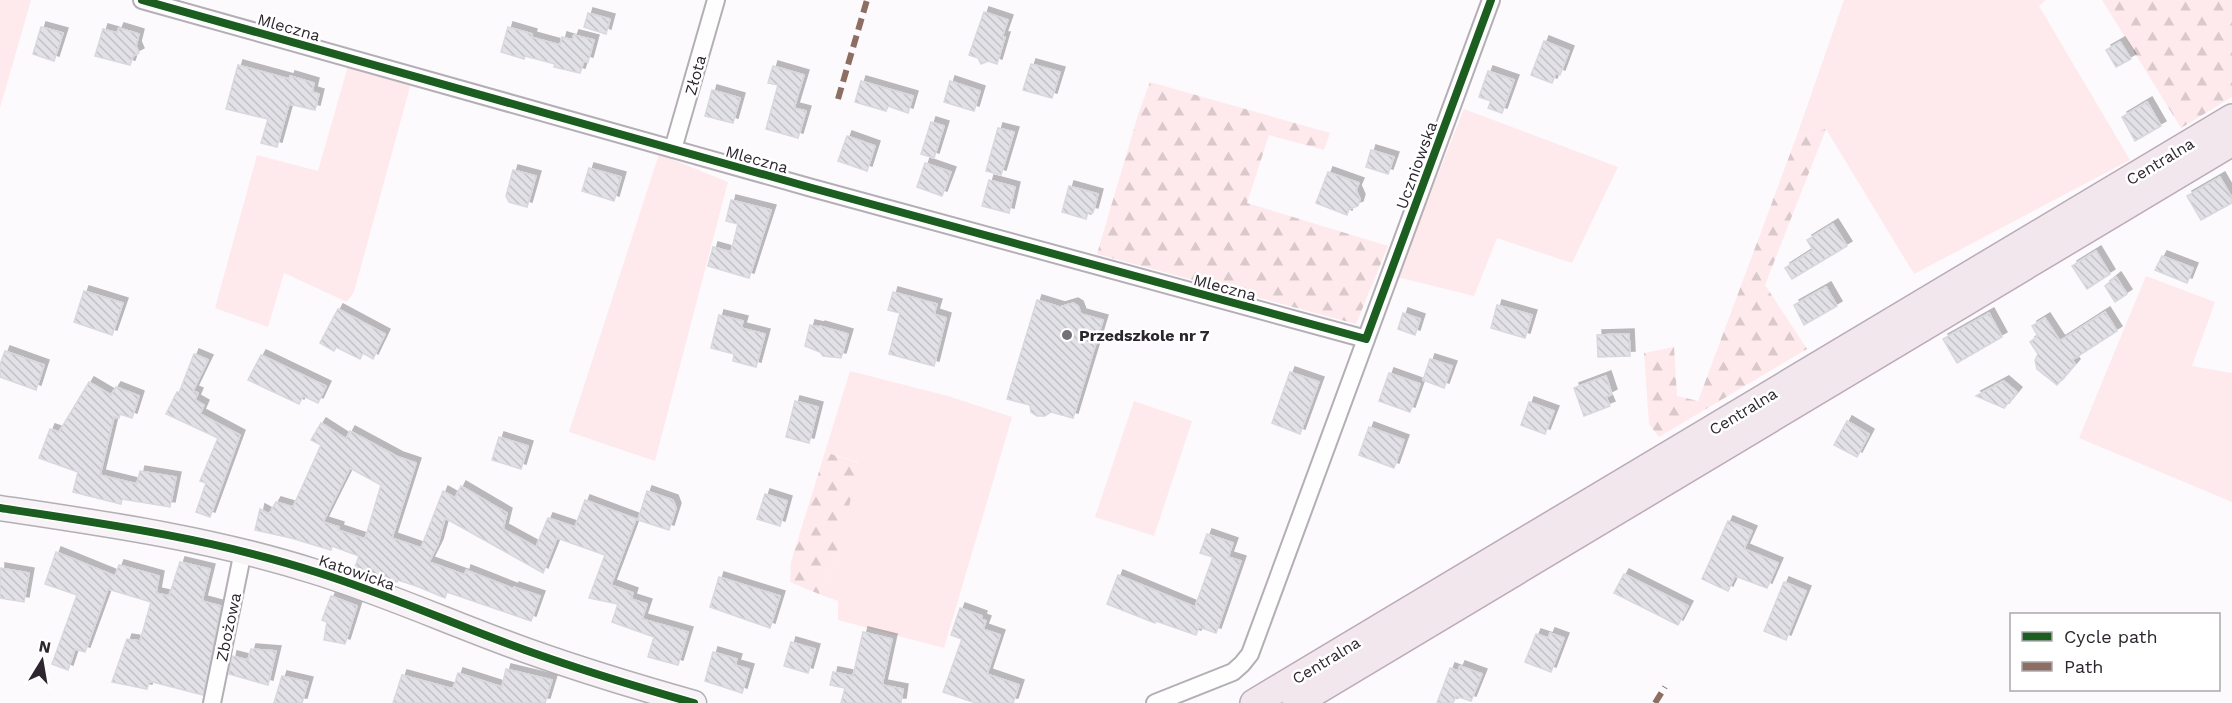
<svg xmlns="http://www.w3.org/2000/svg" width="2232" height="703" font-family="'Work Sans',sans-serif">
  <style>
    .green { fill: #feeaec }
    .forest { fill: url(#forest-firs) }
    .building { fill: url(#building-back-hatch); stroke: #d9d8df; stroke-width: 1.5; fill-rule: evenodd; filter: url(#shadow) }
    .lines { fill: none; stroke-linecap: round; stroke-linejoin: round }
    .street-casing { stroke: #b3afb5; stroke-width: 20 }
    .secondary-casing { stroke: #b3afb5; stroke-width: 27 }
    .primary-casing { stroke: #bcabb7; stroke-width: 30 }
    .street { stroke: #fffeff; stroke-width: 16 }
    .secondary { stroke: #f8f3f6; stroke-width: 24 }
    .primary { stroke: #f1e7ed; stroke-width: 27 }
    .quiet { stroke: #8d6e63; stroke-width: 6; stroke-dasharray: 12 6; stroke-linecap: butt }
    .cycleway-casing { stroke: #fff; stroke-width: 11 }
    .cycleway { stroke: #1b5e20; stroke-width: 8 }
    .poi-dot { fill: #757077; stroke: #fff; stroke-width: 2 }
    .labels { text-anchor: middle; stroke-width: 5; stroke-linejoin: round; paint-order: stroke }
    .street-label { font-size: 16px; fill: #2d262f; stroke: #fff }
    .poi-label { font-size: 16px; font-weight: bold; fill: #2d262f; stroke: #fff; text-anchor: start }
  </style>
  <defs>
    <pattern id="forest-firs" width="22" height="20" patternUnits="userSpaceOnUse" patternTransform="scale(1.5)"><rect width="22" height="20" fill="#feeaec"/><path d="M5 1l3.5 6h-7zM16 11l3.5 6h-7z" fill="#dac9cb"/></pattern>
    <pattern id="building-back-hatch" width="6" height="6" patternUnits="userSpaceOnUse" patternTransform="scale(1.5)"><rect width="6" height="6" fill="#e2e1e7"/><path d="M-1 5l2 2M0 0l6 6M5-1l2 2" fill="none" stroke="#c2c1c6"/></pattern>
    <filter id="shadow"><feDropShadow dx="5" dy="-5" stdDeviation="0" flood-color="#0004"/></filter>
  </defs>
  <rect width="100%" height="100%" fill="#fcfafd"/>
  <g class="green">
    <polygon points="0,0 31,0 0,108"/>
    <polygon points="1844,0 2046,0 2039,6 2130,160 1914,274 1826,129 1796,138"/>
    <polygon points="348,66 411,83 354,292 347,302 284,273 268,327 215,308 257,155 318,171"/>
    <polygon points="1464,109 1618,167 1572,263 1497,238 1474,296 1397,277"/>
    <polygon points="659,154 728,182 655,461 569,432"/>
    <polygon points="2146,276 2215,302 2192,366 2232,373 2232,502 2079,438"/>
    <polygon points="850,371 948,396 1012,417 944,648 838,620 838,601 819,594 837,559 858,462 825,452"/>
    <polygon points="1134,401 1192,421 1154,536 1095,517"/>
  </g>
  <g class="forest">
    <polygon points="2102,0 2232,0 2232,97 2181,128"/>
    <polygon points="1150,82 1330,133 1324,150 1269,135 1247,203 1388,246 1356,324 1097,254 1138,115"/>
    <polygon points="1826,129 1765,285 1807,349 1659,437 1649,424 1644,353 1674,347 1677,396 1698,401 1796,138"/>
    <polygon points="825,452 859,463 837,559 819,594 790,582 791,562"/>
  </g>
  <g class="building">
    <polygon points="984,12 1008,20 1002,37 1005,37 997,64 988,61 981,64 978,58 969,55"/>
    <polygon points="588,13 610,19 606,34 584,27"/>
    <polygon points="41,27 63,33 54,61 33,54"/>
    <polygon points="508,27 532,34 531,37 560,45 562,37 572,40 574,35 594,40 588,62 584,61 580,73 554,67 555,64 525,56 524,59 501,52"/>
    <polygon points="119,28 139,34 136,46 139,53 133,56 130,65 95,56 103,29 117,33"/>
    <polygon points="1544,41 1569,51 1560,75 1556,73 1552,83 1531,75"/>
    <polygon points="2120,42 2131,59 2116,67 2106,50"/>
    <polygon points="1031,64 1060,72 1052,98 1023,90"/>
    <polygon points="238,65 289,79 290,76 314,83 312,92 319,94 315,110 289,104 277,147 261,143 268,119 226,109"/>
    <polygon points="773,66 804,75 794,108 806,111 798,138 766,129 778,85 768,83"/>
    <polygon points="1488,71 1514,80 1502,113 1488,108 1491,101 1479,97"/>
    <polygon points="861,81 913,96 908,113 888,106 886,111 855,102"/>
    <polygon points="950,81 980,91 974,111 944,102"/>
    <polygon points="712,90 740,98 733,123 705,116"/>
    <polygon points="2147,102 2161,126 2135,141 2122,117"/>
    <polygon points="931,122 944,126 934,158 921,154"/>
    <polygon points="998,128 1014,132 1001,175 986,171"/>
    <polygon points="847,136 875,146 867,171 838,161"/>
    <polygon points="1371,150 1394,157 1388,174 1366,167"/>
    <polygon points="925,163 951,172 942,196 917,187"/>
    <polygon points="589,168 621,177 614,201 582,191"/>
    <polygon points="513,170 536,176 527,207 509,202 506,196"/>
    <polygon points="1328,172 1359,183 1356,190 1360,199 1358,206 1349,209 1347,215 1316,203"/>
    <polygon points="2220,177 2232,198 2232,203 2201,220 2187,196"/>
    <polygon points="989,180 1015,187 1009,213 982,206"/>
    <polygon points="1069,186 1098,194 1093,213 1088,212 1086,219 1062,212"/>
    <polygon points="731,200 771,210 749,278 708,266 713,247 731,252 738,224 726,221"/>
    <polygon points="1833,224 1847,246 1792,279 1785,268 1813,250 1807,240"/>
    <polygon points="2096,251 2110,274 2087,289 2072,266"/>
    <polygon points="2162,256 2193,268 2187,283 2155,270"/>
    <polygon points="2116,277 2127,294 2115,302 2105,286"/>
    <polygon points="1826,287 1837,306 1804,325 1794,305"/>
    <polygon points="84,291 123,303 112,335 74,322"/>
    <polygon points="893,292 937,304 934,314 946,318 934,366 889,354 900,313 888,310"/>
    <polygon points="1037,300 1060,307 1073,303 1078,306 1081,314 1103,320 1073,418 1051,412 1045,416 1037,416 1031,412 1030,405 1007,399"/>
    <polygon points="1497,305 1532,315 1525,338 1491,328"/>
    <polygon points="338,309 385,334 373,359 363,353 360,359 336,347 334,351 320,343"/>
    <polygon points="2105,312 2117,331 2072,360 2075,364 2057,385 2037,369 2035,360 2038,354 2030,342 2038,336 2032,326 2045,318 2060,341"/>
    <polygon points="1403,313 1420,319 1415,335 1398,329"/>
    <polygon points="1989,313 2002,337 1957,363 1943,339"/>
    <polygon points="719,315 743,321 741,328 765,334 756,367 733,361 734,354 711,348"/>
    <polygon points="810,325 819,327 820,326 848,334 841,358 823,356 820,352 805,346"/>
    <polygon points="1629,334 1630,356 1598,357 1597,335"/>
    <polygon points="5,351 44,365 36,390 0,377 0,365"/>
    <polygon points="194,354 208,360 193,391 198,393 195,400 204,405 200,414 240,435 210,517 196,512 206,483 200,481 218,438 166,414 177,392 179,393"/>
    <polygon points="261,355 326,386 318,403 303,396 299,404 248,380"/>
    <polygon points="1430,359 1452,366 1444,388 1423,380"/>
    <polygon points="1290,372 1319,382 1300,434 1272,423"/>
    <polygon points="1389,373 1420,384 1410,412 1379,401"/>
    <polygon points="1606,376 1612,394 1606,397 1610,406 1584,416 1574,388"/>
    <polygon points="2004,381 2017,392 2004,408 1976,396"/>
    <polygon points="89,382 111,395 116,387 139,396 132,418 120,414 119,418 114,417 100,475 137,484 140,471 176,477 170,507 122,499 121,504 73,492 78,472 39,458 50,429 59,432"/>
    <polygon points="795,401 818,407 809,443 786,437"/>
    <polygon points="1529,402 1554,411 1545,434 1521,425"/>
    <polygon points="1847,421 1869,434 1857,457 1834,445"/>
    <path d="M321,423l25,16 4,-8 48,26 18,6 -24,75 29,10 22,-57 12,7 6,-12 46,27 -4,16 33,18 12,-29 27,9 10,-27 51,19 -25,66 22,8 -2,6 16,5 -5,15 46,13 -10,33 -30,-8 6,-20 -42,-15 6,-18 -29,-6 16,-43 -48,-17 -14,35 -98,-55 -7,26 -9,18 36,13 1,-5 48,19v-2l26,9 -9,25 -84,-29 -2,6 -26,-11 -21,-7 -1,2 -42,-15 4,-11 -27,-10 -1,4 -40,-12 -36,-8 5,-21 9,5 7,-12 17,5 28,-62 -10,-5zM350,468l31,17 -16,54 -27,-9 1,-3 -16,-5z"/>
    <polygon points="1369,427 1404,440 1394,468 1359,455"/>
    <polygon points="499,437 528,446 521,469 492,460"/>
    <polygon points="647,491 673,500 676,508 669,530 638,520"/>
    <polygon points="765,494 787,501 780,526 757,519"/>
    <polygon points="1728,521 1752,531 1744,549 1778,563 1767,588 1735,576 1728,591 1702,579"/>
    <polygon points="1207,534 1233,543 1228,557 1241,561 1216,633 1199,627 1196,635 1156,621 1155,623 1107,604 1118,575 1195,607 1213,557 1200,553"/>
    <polygon points="56,552 115,576 119,565 159,576 156,593 169,596 180,562 210,569 202,601 221,606 203,695 149,681 147,689 112,682 127,639 140,641 151,602 108,589 85,652 75,649 68,670 52,664 77,595 45,584"/>
    <polygon points="0,568 29,573 24,602 0,598"/>
    <polygon points="1624,574 1688,606 1678,625 1614,593"/>
    <polygon points="719,577 780,596 770,628 710,607"/>
    <polygon points="1784,582 1806,591 1786,640 1764,631"/>
    <polygon points="331,596 357,606 345,644 324,640 327,622 322,620"/>
    <polygon points="960,608 982,616 981,619 986,621 983,629 1000,635 987,674 1019,685 1013,703 976,703 943,692 962,639 951,635"/>
    <polygon points="863,632 892,639 882,685 903,689 901,703 841,703 845,688 830,685 833,672 853,676"/>
    <polygon points="1550,633 1564,638 1551,672 1525,662 1536,634 1548,638"/>
    <polygon points="791,642 815,649 808,673 784,666"/>
    <polygon points="251,649 276,651 268,685 229,674 232,656 248,660"/>
    <polygon points="713,652 737,659 735,665 749,669 742,693 705,681"/>
    <polygon points="1460,666 1482,674 1471,701 1456,696 1453,703 1437,703 1450,668 1458,671"/>
    <polygon points="506,669 552,680 545,703 393,703 402,675 453,689 458,673 502,687"/>
    <polygon points="282,676 308,682 302,703 274,703"/>
  </g>
  <g class="lines">
    <g class="street-casing">
      <g id="street">
        <polyline points="142,0 812,188 1366,339"/>
        <polyline points="673,149 716,0"/>
        <polyline points="212,703 243,551"/>
        <polyline points="1155,703 1233,672 1242,664 1250,654 1491,0"/>
      </g>
    </g>
    <g class="secondary-casing">
      <path id="secondary" d="M0,508c107,16 213,31 316,64 71,22 139,53 209,78 56,20 112,37 169,53"/>
    </g>
    <g class="primary-casing">
      <g id="primary">
        <polyline points="1254,703 2232,118"/>
        <polyline points="1296,703 2232,142"/>
      </g>
    </g>
    <use href="#street" class="street"/>
    <use href="#secondary" class="secondary"/>
    <use href="#primary" class="primary"/>
    <g class="quiet">
      <polyline points="838,99 867,0"/>
      <polyline points="1655,703 1665,687"/>
    </g>
    <g class="cycleway-casing">
      <g id="cycleway">
        <polyline points="142,0 812,188 1366,339 1491,0"/>
        <path d="M0,508c107,16 213,31 316,64 71,22 139,53 209,78 56,20 112,37 169,53"/>
      </g>
    </g>
    <use href="#cycleway" class="cycleway"/>
  </g>
  <circle class="poi-dot" cx="1067" cy="335" r="6"/>
  <g class="labels">
    <g class="street-label">
      <text transform="translate(289 27) rotate(16)" y="6">Mleczna</text>
      <text transform="translate(695 75) rotate(-74)" y="6">Złota</text>
      <text transform="translate(757 159) rotate(16)" y="6">Mleczna</text>
      <text transform="translate(2160 161) rotate(-31)" y="6">Centralna</text>
      <text transform="translate(1416 165) rotate(-70)" y="6">Uczniowska</text>
      <text transform="translate(1225 287) rotate(15)" y="6">Mleczna</text>
      <text transform="translate(1743 411) rotate(-31)" y="6">Centralna</text>
      <text transform="translate(357 572) rotate(19)" y="6">Katowicka</text>
      <text transform="translate(228 627) rotate(-78)" y="6">Zbożowa</text>
      <text transform="translate(1326 660) rotate(-31)" y="6">Centralna</text>
    </g>
    <g class="poi-label">
      <text x="1079" y="341">Przedszkole nr 7</text>
    </g>
  </g>
  <rect x="2010" y="613" width="210" height="78" fill="#ffffff" stroke="#aba8ac" stroke-width="1.5"/>
  <rect x="2022" y="632" width="30" height="9" fill="#1b5e20" stroke="#aba8ac" stroke-width="1.5"/>
  <text x="2064" y="643" font-size="18" fill="#2d262f">Cycle path</text>
  <rect x="2022" y="662" width="30" height="9" fill="#8d6e63" stroke="#aba8ac" stroke-width="1.5"/>
  <text x="2064" y="673" font-size="18" fill="#2d262f">Path</text>
  <g transform="translate(42 661) rotate(11)" stroke="#ffffff" stroke-width="4.5" paint-order="stroke">
  <path d="M0-4.5L10 22L0 15L-10 22Z" fill="#2d262f"/>
  <text y="-9" font-size="16" font-weight="bold" text-anchor="middle" fill="#2d262f">N</text>
  </g>
</svg>
